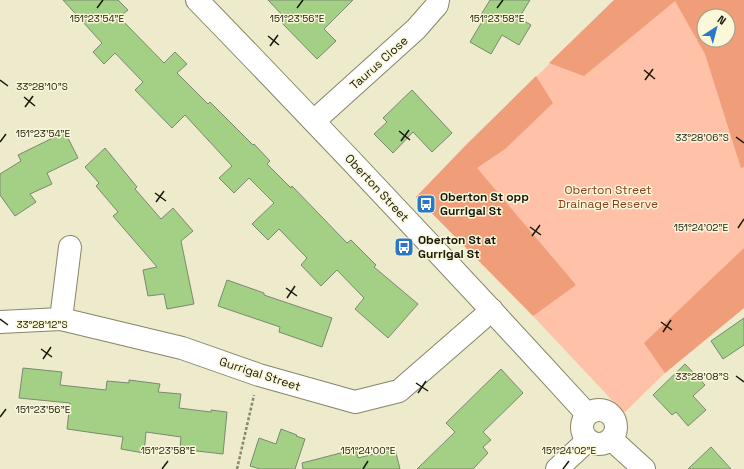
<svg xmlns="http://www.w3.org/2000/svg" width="744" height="469" font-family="'Space Grotesk',sans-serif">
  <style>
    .green { fill: #ffc1a7; fill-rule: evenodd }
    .forest { fill: #f09d7a; fill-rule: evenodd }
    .building { fill: #a4d086; stroke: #7a8970 }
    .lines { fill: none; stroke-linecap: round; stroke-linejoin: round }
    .minor-casing { stroke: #878568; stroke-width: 24 }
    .path { stroke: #888671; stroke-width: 2.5; stroke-dasharray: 3 2; stroke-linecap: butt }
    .minor { stroke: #fff; stroke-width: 22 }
    .ticks { fill: none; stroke: #19180d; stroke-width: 1.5 }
    .labels { text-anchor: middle; stroke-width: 3; stroke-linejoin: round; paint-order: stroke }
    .street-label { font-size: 12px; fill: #19180d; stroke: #fbf8d9 }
    .park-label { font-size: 12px; fill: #883d1a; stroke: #fbf8d9 }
    .poi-label { font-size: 12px; font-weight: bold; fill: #19180d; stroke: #fbf8d9; text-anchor: start }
    .ticks-label { font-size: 10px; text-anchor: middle; fill: #19180d; stroke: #fbf8d9; stroke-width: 3; stroke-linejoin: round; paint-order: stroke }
  </style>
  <rect width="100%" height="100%" fill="#edebcc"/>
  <path class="green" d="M615,0h129v308l-79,65 -41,40 -91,-97 -117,-119 49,-51zM704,16h24v24h-24z"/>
  <g class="forest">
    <path d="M614,0h130v167l-3,1 -36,-114 -30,-53 -91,75 -35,-13zM704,16h24v24h-24z"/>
    <polygon points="536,76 553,103 505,149 477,168 576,285 533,316 416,197 465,146"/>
    <polygon points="744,248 744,308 665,373 644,343"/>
  </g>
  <g class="building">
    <polygon points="63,0 118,0 128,10 119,17 164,63 175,52 187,64 177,73 208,104 210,102 253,145 254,144 270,161 267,164 291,188 292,186 347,243 351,240 376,265 374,267 418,304 388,338 355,309 364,298 337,270 321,286 301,265 307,258 279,229 268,240 252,224 274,203 249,178 234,193 219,178 232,166 185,115 172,128 135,90 143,82 115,53 104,64 93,52 102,43"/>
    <polygon points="268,0 353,0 324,29 336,41 317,59 282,23 286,19"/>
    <polygon points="490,0 530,0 519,18 531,25 519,45 502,35 491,54 470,42 483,20 479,18"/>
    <polygon points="412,90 452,133 432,152 413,132 393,153 374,134 387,122 383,118"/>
    <polygon points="65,132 78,158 47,173 52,184 30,194 36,202 15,216 0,195 0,174 21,161 18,155"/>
    <polygon points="105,148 137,187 135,189 161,219 173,208 193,231 181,241 194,304 167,309 164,294 148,296 143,270 157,267 113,216 118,212 96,186 99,183 85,167"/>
    <polygon points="227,280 264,293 264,295 332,318 322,347 279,332 280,327 218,306"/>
    <polygon points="744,318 744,345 723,359 711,341"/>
    <polygon points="685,364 705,385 693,396 706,410 688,426 676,412 672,415 653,395"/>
    <polygon points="23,368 62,372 60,385 106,390 107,381 129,383 129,380 160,384 158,392 181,394 179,408 211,412 211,410 227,412 223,454 180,449 181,437 146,432 144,453 121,449 123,437 67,429 70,403 19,398"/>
    <polygon points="501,369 523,393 483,432 491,440 483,447 488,453 473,469 417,469 455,432 446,423"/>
    <polygon points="281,429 297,435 296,436 305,439 295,469 260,469 250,466 259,438 276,444"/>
    <polygon points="711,447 731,469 688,469"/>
    <polygon points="356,449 358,458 395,449 400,469 303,469 302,463"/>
  </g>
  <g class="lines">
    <g class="minor-casing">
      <g id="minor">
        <path d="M197,0c132,136 262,274 390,414"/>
        <polyline points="314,121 416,29 437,5 438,0"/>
        <polyline points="61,319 70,247"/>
        <polyline points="0,322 61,319 182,348 259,375 355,402 399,391 492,310"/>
        <circle cx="599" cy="427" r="17"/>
        <polyline points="611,439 644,469"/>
        <polyline points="557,469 588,440"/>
      </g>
    </g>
    <polyline class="path" points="237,469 254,395"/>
    <use href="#minor" class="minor"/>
  </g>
  <path class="ticks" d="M97,8l6,-8M297,8l6,-8M497,8l6,-8M268,36l11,9M270,46l8,-11M644,70l11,9M0,80l8,6M645,80l8,-11M24,97l11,9M25,107l8,-11M399,131l11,9M736,137l8,6M401,141l8,-11M0,142l6,-8M155,193l11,8M156,202l8,-11M530,227l11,8M738,228l6,-9M532,236l8,-11M286,288l11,8M287,298l8,-12M0,319l8,6M661,322l11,8M663,332l8,-12M41,349l11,8M43,359l8,-12M736,376l8,6M416,383l12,8M418,393l8,-12M0,417l6,-8M162,469l6,-8M363,469l5,-8M563,469l6,-8"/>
  <defs>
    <g id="bus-square" transform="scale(1)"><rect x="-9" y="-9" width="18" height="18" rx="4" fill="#2b77c7" stroke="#fbf8d9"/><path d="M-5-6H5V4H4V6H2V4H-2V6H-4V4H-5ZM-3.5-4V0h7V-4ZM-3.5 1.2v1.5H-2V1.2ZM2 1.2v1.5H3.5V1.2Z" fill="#fff"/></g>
  </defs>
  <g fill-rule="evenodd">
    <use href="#bus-square" x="426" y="204"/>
    <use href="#bus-square" x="404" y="247"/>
  </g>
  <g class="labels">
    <g class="street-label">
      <text transform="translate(379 63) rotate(-42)" y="4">Taurus Close</text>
      <text transform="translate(377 188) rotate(47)" y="4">Oberton Street</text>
      <text transform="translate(260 374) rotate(18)" y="4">Gurrigal Street</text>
    </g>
    <g class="park-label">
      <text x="608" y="194">Oberton Street<tspan x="608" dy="14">Drainage Reserve</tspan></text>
    </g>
    <g class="poi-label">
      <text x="440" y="201">Oberton St opp<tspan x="440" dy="14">Gurrigal St</tspan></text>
      <text x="418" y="244">Oberton St at<tspan x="418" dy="14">Gurrigal St</tspan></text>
    </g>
  </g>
  <g class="ticks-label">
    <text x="97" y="22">151°23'54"E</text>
    <text x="497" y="22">151°23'58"E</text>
    <text x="297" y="22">151°23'56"E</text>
    <text x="42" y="90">33°28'10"S</text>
    <text x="43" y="137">151°23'54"E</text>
    <text x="702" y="141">33°28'06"S</text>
    <text x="701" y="231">151°24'02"E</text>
    <text x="42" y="328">33°28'12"S</text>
    <text x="702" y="380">33°28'08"S</text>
    <text x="43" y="413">151°23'56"E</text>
    <text x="168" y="454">151°23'58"E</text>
    <text x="368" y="454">151°24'00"E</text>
    <text x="569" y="454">151°24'02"E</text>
  </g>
  <g transform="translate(716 28) rotate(36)"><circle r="19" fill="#fbf8d9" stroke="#a19e87"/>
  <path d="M0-3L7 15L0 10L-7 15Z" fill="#2b77c7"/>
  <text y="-6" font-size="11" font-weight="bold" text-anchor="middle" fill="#19180d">N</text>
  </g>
</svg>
